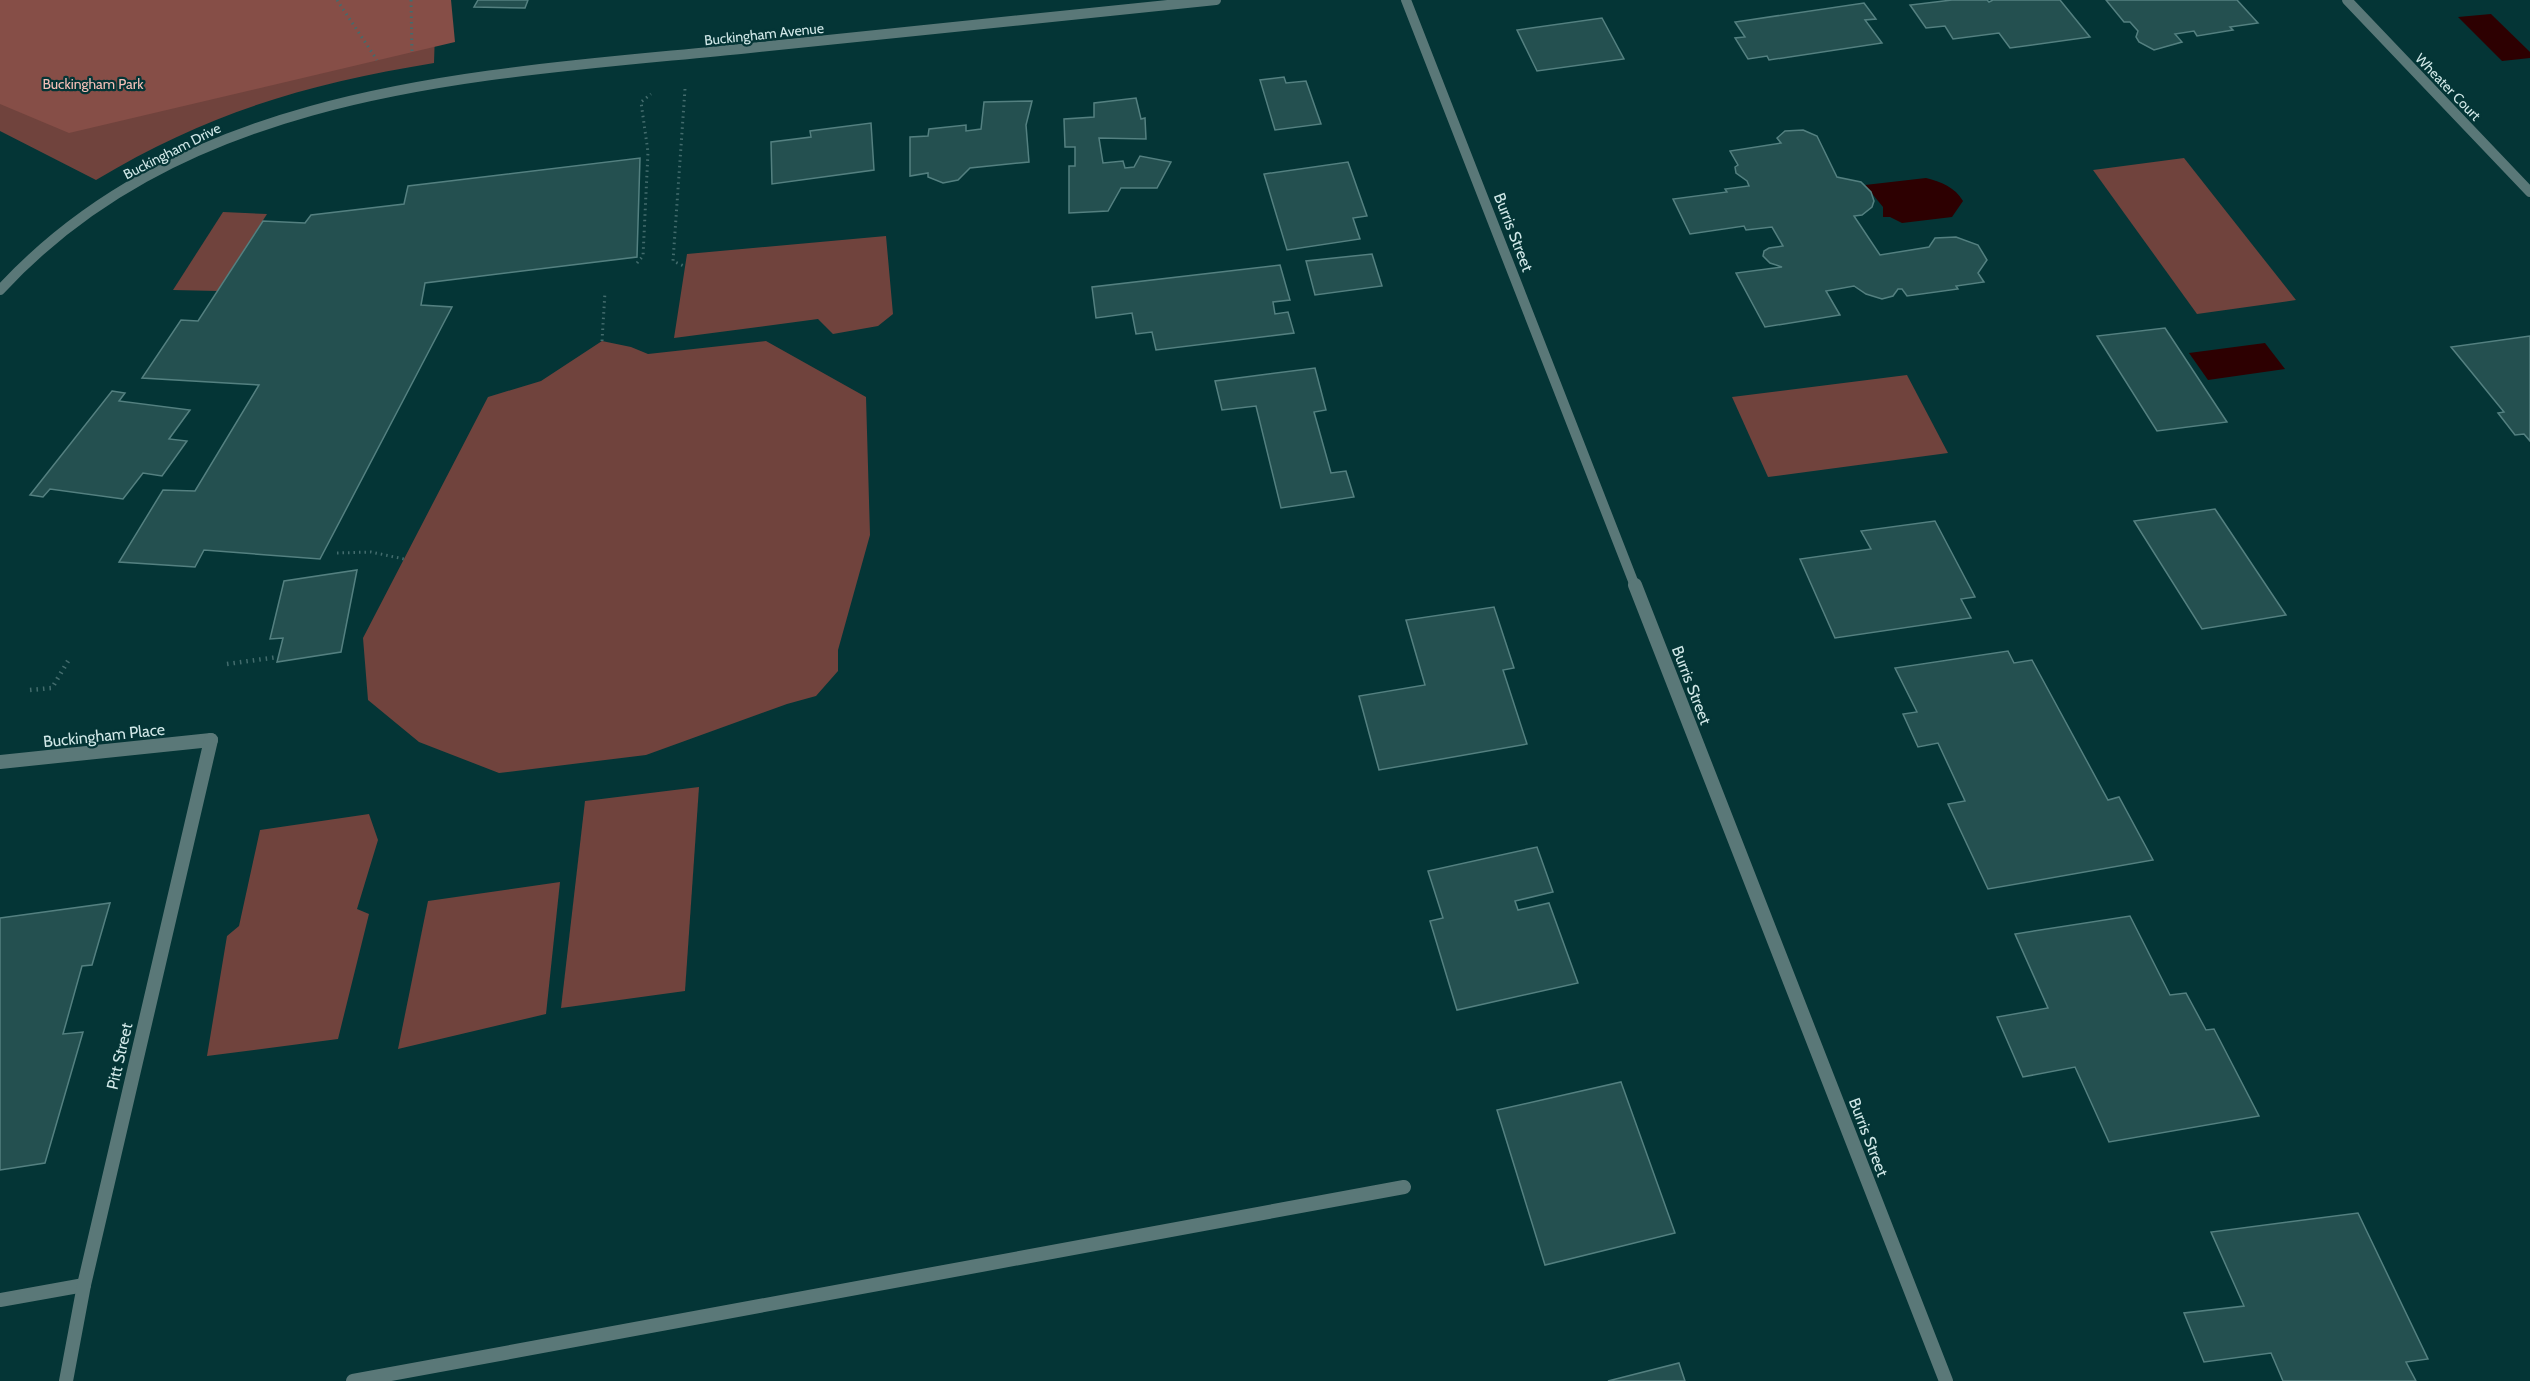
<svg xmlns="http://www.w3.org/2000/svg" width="2530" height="1381" font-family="Cabin,sans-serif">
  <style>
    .green { fill: #70433d }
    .forest { fill: #864e47 }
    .water { fill: #2d0001 }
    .building { fill: #245050; stroke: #548080; stroke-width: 1.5 }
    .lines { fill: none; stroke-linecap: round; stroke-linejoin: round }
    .path-far1 { stroke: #436c6d; stroke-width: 3; stroke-dasharray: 1.5 4; stroke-linecap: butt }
    .path { stroke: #436c6d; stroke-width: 4.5; stroke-dasharray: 1.5 5; stroke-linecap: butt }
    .service { stroke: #5a7878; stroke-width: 14 }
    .minor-far1 { stroke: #5a7878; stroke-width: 10 }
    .minor { stroke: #5a7878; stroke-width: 14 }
    .tertiary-far1 { stroke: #5a7878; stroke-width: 10 }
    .tertiary { stroke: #5a7878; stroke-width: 14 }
    .labels { text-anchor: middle; stroke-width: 4.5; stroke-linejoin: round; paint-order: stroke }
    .far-street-label { font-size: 14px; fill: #d1e8e8; stroke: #043536 }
    .far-park-label { font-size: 14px; fill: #f6c0b8; stroke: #043536 }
    .street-label { font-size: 16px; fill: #d1e8e8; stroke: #043536 }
  </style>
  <rect width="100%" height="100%" fill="#043536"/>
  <g class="green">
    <path d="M0,0h436l-2,63c-128,21 -227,50 -338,117l-96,-49z"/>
    <polygon points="2184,158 2296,300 2197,314 2093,170"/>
    <polygon points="223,212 267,214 218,291 173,290"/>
    <polygon points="886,236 893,314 878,326 833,334 818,319 674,338 687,254"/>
    <polygon points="602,341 631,347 648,354 766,341 866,397 870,535 838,650 838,671 816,696 787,704 646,755 499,773 419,742 368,700 363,638 488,397 541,381"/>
    <polygon points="1907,375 1948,453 1768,477 1732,397"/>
    <polygon points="699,787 685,991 561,1008 585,801"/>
    <polygon points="369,814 378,840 357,909 369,914 338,1039 207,1056 227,936 239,926 260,830"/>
    <polygon points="560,882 546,1014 398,1049 428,901"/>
  </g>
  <polygon class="forest" points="0,0 451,0 455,42 69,133 0,104"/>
  <g class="water">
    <polygon points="2491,14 2530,52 2530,58 2502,61 2458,17"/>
    <path d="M1926,178c15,4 29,9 37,23l-11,16 -50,6 -12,-6h-7v-10l-18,-22z"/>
    <polygon points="2265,343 2285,369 2208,380 2189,353"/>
  </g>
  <g class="building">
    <polygon points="478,0 528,0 525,8 474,7"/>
    <polygon points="1952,0 1987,0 1989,2 1993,0 2060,0 2090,37 2010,48 1999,33 1953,39 1945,26 1926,28 1910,5"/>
    <polygon points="2106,0 2237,0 2258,23 2230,27 2233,30 2197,36 2194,31 2175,34 2182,42 2154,50 2139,42 2136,37 2138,31 2130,22 2124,22"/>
    <polygon points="1864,3 1876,19 1865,20 1882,43 1769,60 1767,56 1748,59 1735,38 1745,37 1735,22"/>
    <polygon points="1602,18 1624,59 1537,71 1517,30"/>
    <polygon points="1284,77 1286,83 1306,81 1321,124 1275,130 1260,80"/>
    <polygon points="1136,98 1141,119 1145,118 1146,139 1099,138 1103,163 1123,161 1125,168 1134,167 1140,156 1171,162 1157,188 1121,188 1108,211 1069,213 1069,166 1075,166 1075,147 1065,147 1064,119 1094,117 1094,103"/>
    <polygon points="1032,101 1026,125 1029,162 970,168 958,180 943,183 928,177 928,173 910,176 910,137 928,136 929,129 966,125 966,131 981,129 984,102"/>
    <polygon points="871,123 874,170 772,184 771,142 811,137 810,131"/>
    <polygon points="1803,130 1817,136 1837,177 1861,182 1871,192 1874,201 1872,207 1862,215 1854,216 1880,255 1929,247 1935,238 1956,237 1978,245 1987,260 1978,273 1984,282 1956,286 1958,289 1907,296 1902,289 1898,289 1893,296 1882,299 1866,294 1854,286 1826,291 1840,315 1765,327 1736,273 1782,267 1770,263 1763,256 1764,251 1769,248 1783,246 1772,227 1746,230 1744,226 1690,234 1673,199 1727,192 1725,189 1749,186 1747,181 1736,173 1735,167 1738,165 1730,151 1781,143 1777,138 1785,131"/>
    <polygon points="640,158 637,257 425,283 421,305 452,307 320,559 204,550 195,567 119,562 163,490 195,491 259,385 142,378 181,320 198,321 263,221 305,223 311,215 404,204 408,186"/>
    <polygon points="1348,162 1367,216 1353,218 1360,239 1287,250 1264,174"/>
    <polygon points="1372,254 1382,286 1315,295 1306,261"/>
    <polygon points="1280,265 1290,300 1273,302 1275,314 1288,312 1294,333 1156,350 1152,332 1136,334 1132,313 1096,318 1092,287"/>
    <polygon points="2165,328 2227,422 2157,431 2097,336"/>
    <polygon points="2530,336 2530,441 2524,434 2515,435 2498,413 2504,412 2451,347"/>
    <polygon points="1315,368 1326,410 1314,412 1331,473 1346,471 1354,497 1281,508 1256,406 1222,410 1215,381"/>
    <polygon points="112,391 125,393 119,401 190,410 169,439 187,441 162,476 143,473 123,499 50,489 43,497 30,495"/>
    <polygon points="2215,509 2286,615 2202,629 2134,521"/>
    <polygon points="1935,521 1975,597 1961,599 1971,618 1835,638 1800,559 1871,549 1861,531"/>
    <polygon points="357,570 341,652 277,662 283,638 270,639 284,581"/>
    <polygon points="1494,607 1514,668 1503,670 1527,744 1379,770 1359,696 1425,685 1406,620"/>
    <polygon points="2008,651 2014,663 2032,660 2108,800 2119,797 2153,860 1988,889 1948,804 1965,801 1938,743 1918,747 1903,714 1917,712 1895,668"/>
    <polygon points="1537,847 1553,892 1515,901 1518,910 1549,903 1578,983 1457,1010 1430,921 1443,918 1428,871"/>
    <polygon points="110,903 92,965 82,966 63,1034 83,1032 45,1163 0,1170 0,918"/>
    <polygon points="2130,916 2170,995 2186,993 2206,1030 2214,1029 2259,1116 2109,1142 2075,1067 2023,1077 1997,1017 2048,1008 2015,934"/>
    <polygon points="1621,1082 1675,1233 1545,1265 1497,1110"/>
    <polygon points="2358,1213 2428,1359 2406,1362 2416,1381 2283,1381 2271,1353 2204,1362 2184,1313 2244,1306 2211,1232"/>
    <polygon points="1679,1363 1685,1381 1608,1381"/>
  </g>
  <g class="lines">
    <g class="path-far1">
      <polyline points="337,0 377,60"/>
      <polyline points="411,0 412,53"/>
      <polyline points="685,89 673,261 686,267"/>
      <polyline points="637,263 643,256 648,152 641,102 651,94"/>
      <polyline points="602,341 605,292"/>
      <polyline points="337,553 371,552 404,559"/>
    </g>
    <g class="path">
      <polyline points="227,664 278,657"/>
      <polyline points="30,690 52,688 68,661"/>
    </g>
    <g class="service">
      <polyline points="0,762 211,740"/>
      <polyline points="0,1300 84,1285"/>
      <polyline points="353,1381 1404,1187"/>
    </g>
    <polyline class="minor-far1" points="2347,0 2530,192"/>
    <polyline class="minor" points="66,1381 84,1285 211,740"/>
    <g class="tertiary-far1">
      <polyline points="1406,0 1635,586"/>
      <path d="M0,290c193,-208 487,-215 750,-242 156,-15 311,-32 466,-48"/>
    </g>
    <polyline class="tertiary" points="1635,585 1946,1381"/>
  </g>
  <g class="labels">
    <g class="far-street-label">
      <text transform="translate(764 34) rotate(-6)" y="5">Buckingham Avenue</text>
      <text transform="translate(2448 87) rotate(46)" y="5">Wheater Court</text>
      <text transform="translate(172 151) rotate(-27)" y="5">Buckingham Drive</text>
    </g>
    <g class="far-park-label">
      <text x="93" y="89">Buckingham Park</text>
    </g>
    <g class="street-label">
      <text transform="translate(1514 232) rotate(69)" y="6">Burris Street</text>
      <text transform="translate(1692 685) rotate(69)" y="6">Burris Street</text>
      <text transform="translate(104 735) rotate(-6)" y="6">Buckingham Place</text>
      <text transform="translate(119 1056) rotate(-77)" y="6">Pitt Street</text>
      <text transform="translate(1869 1137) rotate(69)" y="6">Burris Street</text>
    </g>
  </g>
</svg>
